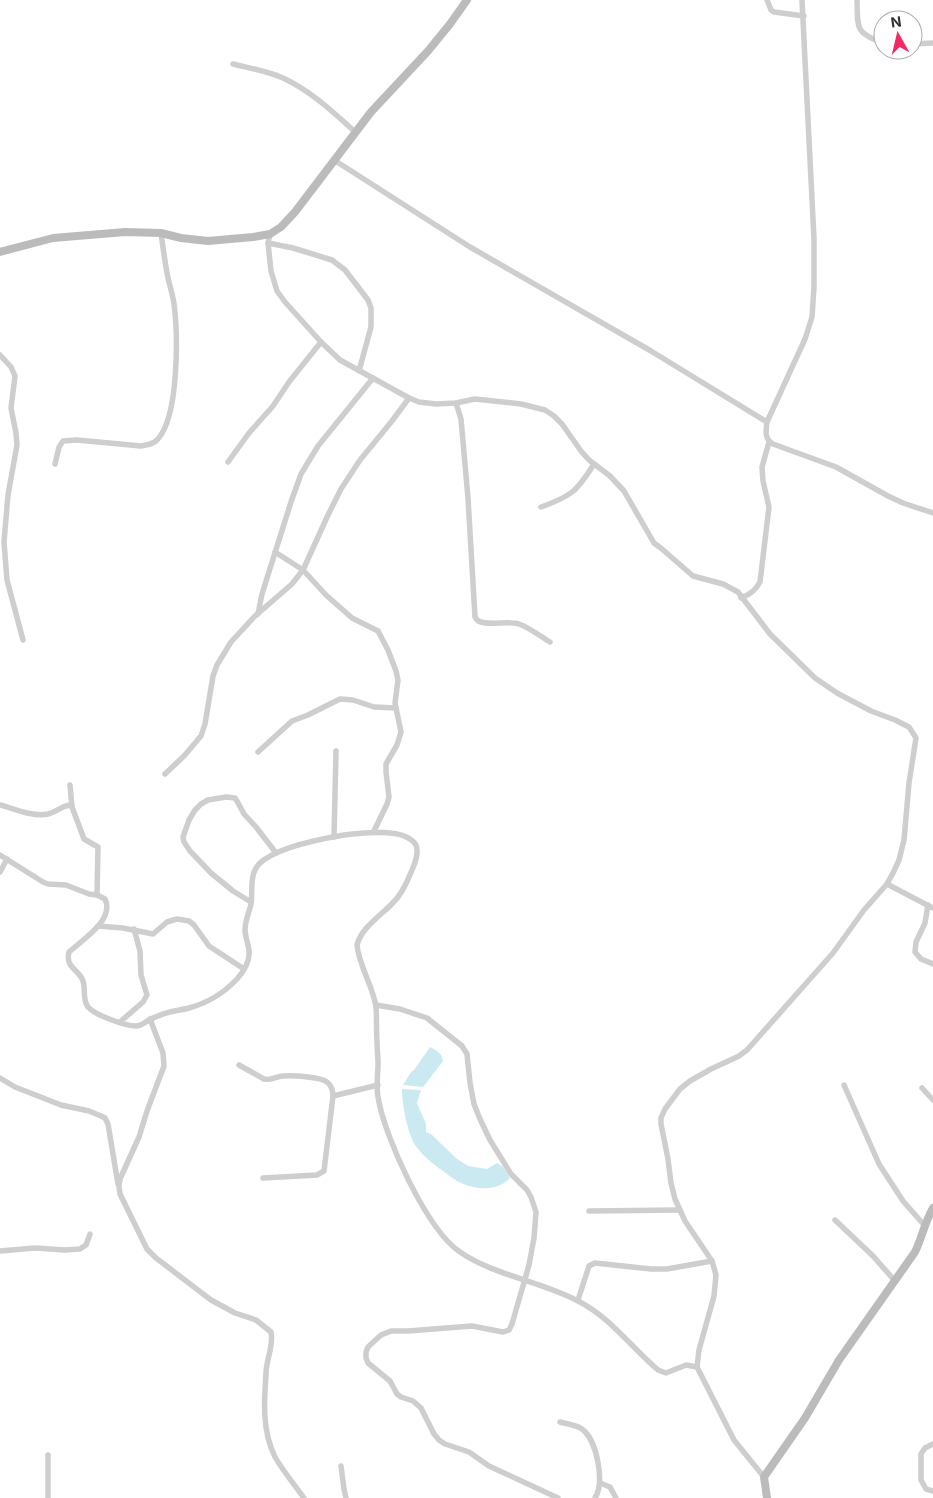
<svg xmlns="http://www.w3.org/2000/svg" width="933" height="1498" font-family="Inter,sans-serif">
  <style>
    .water { fill: #cae9f0 }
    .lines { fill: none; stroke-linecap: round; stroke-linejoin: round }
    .street { stroke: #cecece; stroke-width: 5.5 }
    .secondary { stroke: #bbb; stroke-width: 8 }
  </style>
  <rect width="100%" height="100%" fill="#fff"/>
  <g class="water">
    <path d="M430,1047c6,3 12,6 13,14l-20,26 -20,-2 8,-13 3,-2z"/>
    <path d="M402,1089l19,1 -4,13 9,21v8l5,2 26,25 11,7 19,3 10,-6 6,4 7,11c-13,14 -35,12 -51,4 -6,-3 -13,-9 -19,-13 -9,-7 -19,-15 -25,-24 -8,-14 -13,-41 -13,-56z"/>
  </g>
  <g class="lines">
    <g class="street">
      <polyline points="767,0 771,10 774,12 804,16"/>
      <path d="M802,0l12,239v48l-2,30 -7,22 -38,83c-1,8 -3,17 6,22l63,23 52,29 15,7 30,10"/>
      <path d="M857,0c1,27 -3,33 26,43"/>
      <polyline points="913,44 933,43"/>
      <path d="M233,64c16,4 34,7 50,14 28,13 50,34 72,54"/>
      <polyline points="334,160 470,247 651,351 767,422"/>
      <polyline points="270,234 268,243 271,271 277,291 285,302 321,342 340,360 409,398 419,402 436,404 456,403 475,399 521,404 545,410 554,416 562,424 581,451 589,460 610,476 624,491 654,543 662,549 693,576 723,584 738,592 770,634 815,678 837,693 871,711 895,720 909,727 916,738 909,783 904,840 899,860 894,871 887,884 864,910 833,953 747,1050 739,1056 711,1069 690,1081 680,1089 665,1109 661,1118 661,1124 668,1159 671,1183 675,1199 685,1221 712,1261 716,1275 714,1296 699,1350 697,1367 734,1440 764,1477"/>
      <polyline points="268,243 293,248 332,260 345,270 368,300 371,308 371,327 359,371"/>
      <polyline points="0,355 11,367 15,376 11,408 16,433 17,445 8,495 4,542 7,580 23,640"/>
      <path d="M456,403l5,16 7,79 7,119 2,3c9,7 30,0 42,4 11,4 21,12 31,18"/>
      <polyline points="228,462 249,433 273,406 289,382 321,342"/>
      <path d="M55,464l4,-17 4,-6 14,-1 64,6c7,-1 13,-2 17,-7 21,-24 20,-104 16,-135 -1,-8 -4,-17 -6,-26 -3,-15 -5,-30 -7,-45"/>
      <path d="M541,507c31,-11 36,-16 53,-43"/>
      <polyline points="275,552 303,570 326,595 352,618 378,631 388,650 396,671 398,680 395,703 401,732 397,745 386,764 386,772 389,797 387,804 374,831"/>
      <path d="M741,598c9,-4 14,-7 19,-16l9,-75 -6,-26 -1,-14 7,-25"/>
      <polyline points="258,614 262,594 291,502 301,474 318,446 373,378"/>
      <polyline points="258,752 292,721 308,715 340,699 353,700 374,707 396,708"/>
      <polyline points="165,774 184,756 201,736 205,724 213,676 217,665 231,642 254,617 292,584 303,570 328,515 341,489 360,460 392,421 409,398"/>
      <polyline points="70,785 72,807"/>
      <path d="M0,805c15,4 32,12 48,9 8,-2 14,-8 22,-9l2,2 12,32 14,8 -1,48"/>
      <polyline points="334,837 336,751"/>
      <path d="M0,855l43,27 5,2 18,1 23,9 8,1 8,4c10,21 -23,41 -36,53 -4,16 10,17 14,29 3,9 -1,18 5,26 7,8 37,19 48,19 6,0 9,-4 13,-6 5,-3 10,-4 14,-6 9,-3 18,-4 26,-6 18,-5 35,-15 48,-29 6,-7 13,-17 12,-27 0,-7 -4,-15 -4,-22 0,-9 4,-17 6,-26 2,-13 -2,-29 8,-40 17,-17 61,-25 85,-29 17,-2 61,-8 72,10 3,7 -1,19 -4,25 -4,10 -8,19 -14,27 -12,16 -36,28 -41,48 2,21 16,41 19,62 1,11 0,22 1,34 0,7 1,15 1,22 0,11 -2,23 0,34 6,39 49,133 82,155 35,24 81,29 118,49 32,16 53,46 80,69l8,3 20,-8 11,2"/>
      <polyline points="0,872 7,859"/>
      <polyline points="887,884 933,908"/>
      <polyline points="251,902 233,891 211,873 190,851 184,842 183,837 189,820 195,810 201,804 208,800 226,797 235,798 237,801 244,814 256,827 276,853"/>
      <polyline points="928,905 925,923 916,942 915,952 921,959 933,964"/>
      <polyline points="98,926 123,928 153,934 167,922 177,919 189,921 194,925 209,946 244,969"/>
      <polyline points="376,1005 400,1009 427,1018 462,1046 467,1054 470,1083 474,1104 480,1119 490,1140 511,1174 527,1190 531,1197 536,1212 534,1238 529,1265 512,1324 509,1330 503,1332 472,1326 408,1331 391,1331 381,1335 368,1347 366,1352 366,1358 368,1363 390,1381 397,1394 401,1397 413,1401 421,1408 434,1434 439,1440 445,1444 469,1452 489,1466 558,1498"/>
      <path d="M150,1019l13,34 1,13 -17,45 -8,26 -19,42 -1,7 1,8 27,55 9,9 55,42 24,13 21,7 15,12c3,14 -5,27 -5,42 -2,28 -4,57 9,83 8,14 19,27 29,41"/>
      <polyline points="120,1022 143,1002 147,995 141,975 140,951 134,929"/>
      <path d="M239,1065l25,14c7,2 12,-3 19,-3 8,-1 38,1 44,6 5,4 6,9 6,14l-9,75 -7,4 -54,3"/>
      <polyline points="0,1078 15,1087 61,1105 89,1111 101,1116 105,1118 108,1124 118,1184"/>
      <polyline points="844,1085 879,1164 903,1201 925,1226"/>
      <polyline points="922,1088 933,1100"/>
      <polyline points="333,1096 378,1085"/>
      <polyline points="589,1211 680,1210"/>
      <polyline points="835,1220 873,1256 895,1281"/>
      <polyline points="0,1251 35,1248 65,1250 80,1249 86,1245 90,1234"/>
      <polyline points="578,1300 589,1266 595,1263 651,1269 667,1269 712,1261"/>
      <path d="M560,1422c7,2 16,3 22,7 15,11 23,53 13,69"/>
      <polyline points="933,1444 925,1448 921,1454 921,1480 926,1489 933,1491"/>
      <polyline points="341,1466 344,1489 346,1498"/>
      <polyline points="600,1483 610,1487 616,1498"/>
      <polyline points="48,1498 48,1455"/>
    </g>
    <g class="secondary">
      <polyline points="0,252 53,238 125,232 161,233 181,238 208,241 253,237 270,234 281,227 295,212 371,112 428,51 450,24 467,0"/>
      <path d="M767,1498l-3,-21 41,-59 34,-58 76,-108c7,-14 10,-31 18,-44"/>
    </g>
  </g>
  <g transform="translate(898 35) rotate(352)"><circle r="24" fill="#ffffff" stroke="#adadad"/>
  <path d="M0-4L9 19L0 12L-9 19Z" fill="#f42864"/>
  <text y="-8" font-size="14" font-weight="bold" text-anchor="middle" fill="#313131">N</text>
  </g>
</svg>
